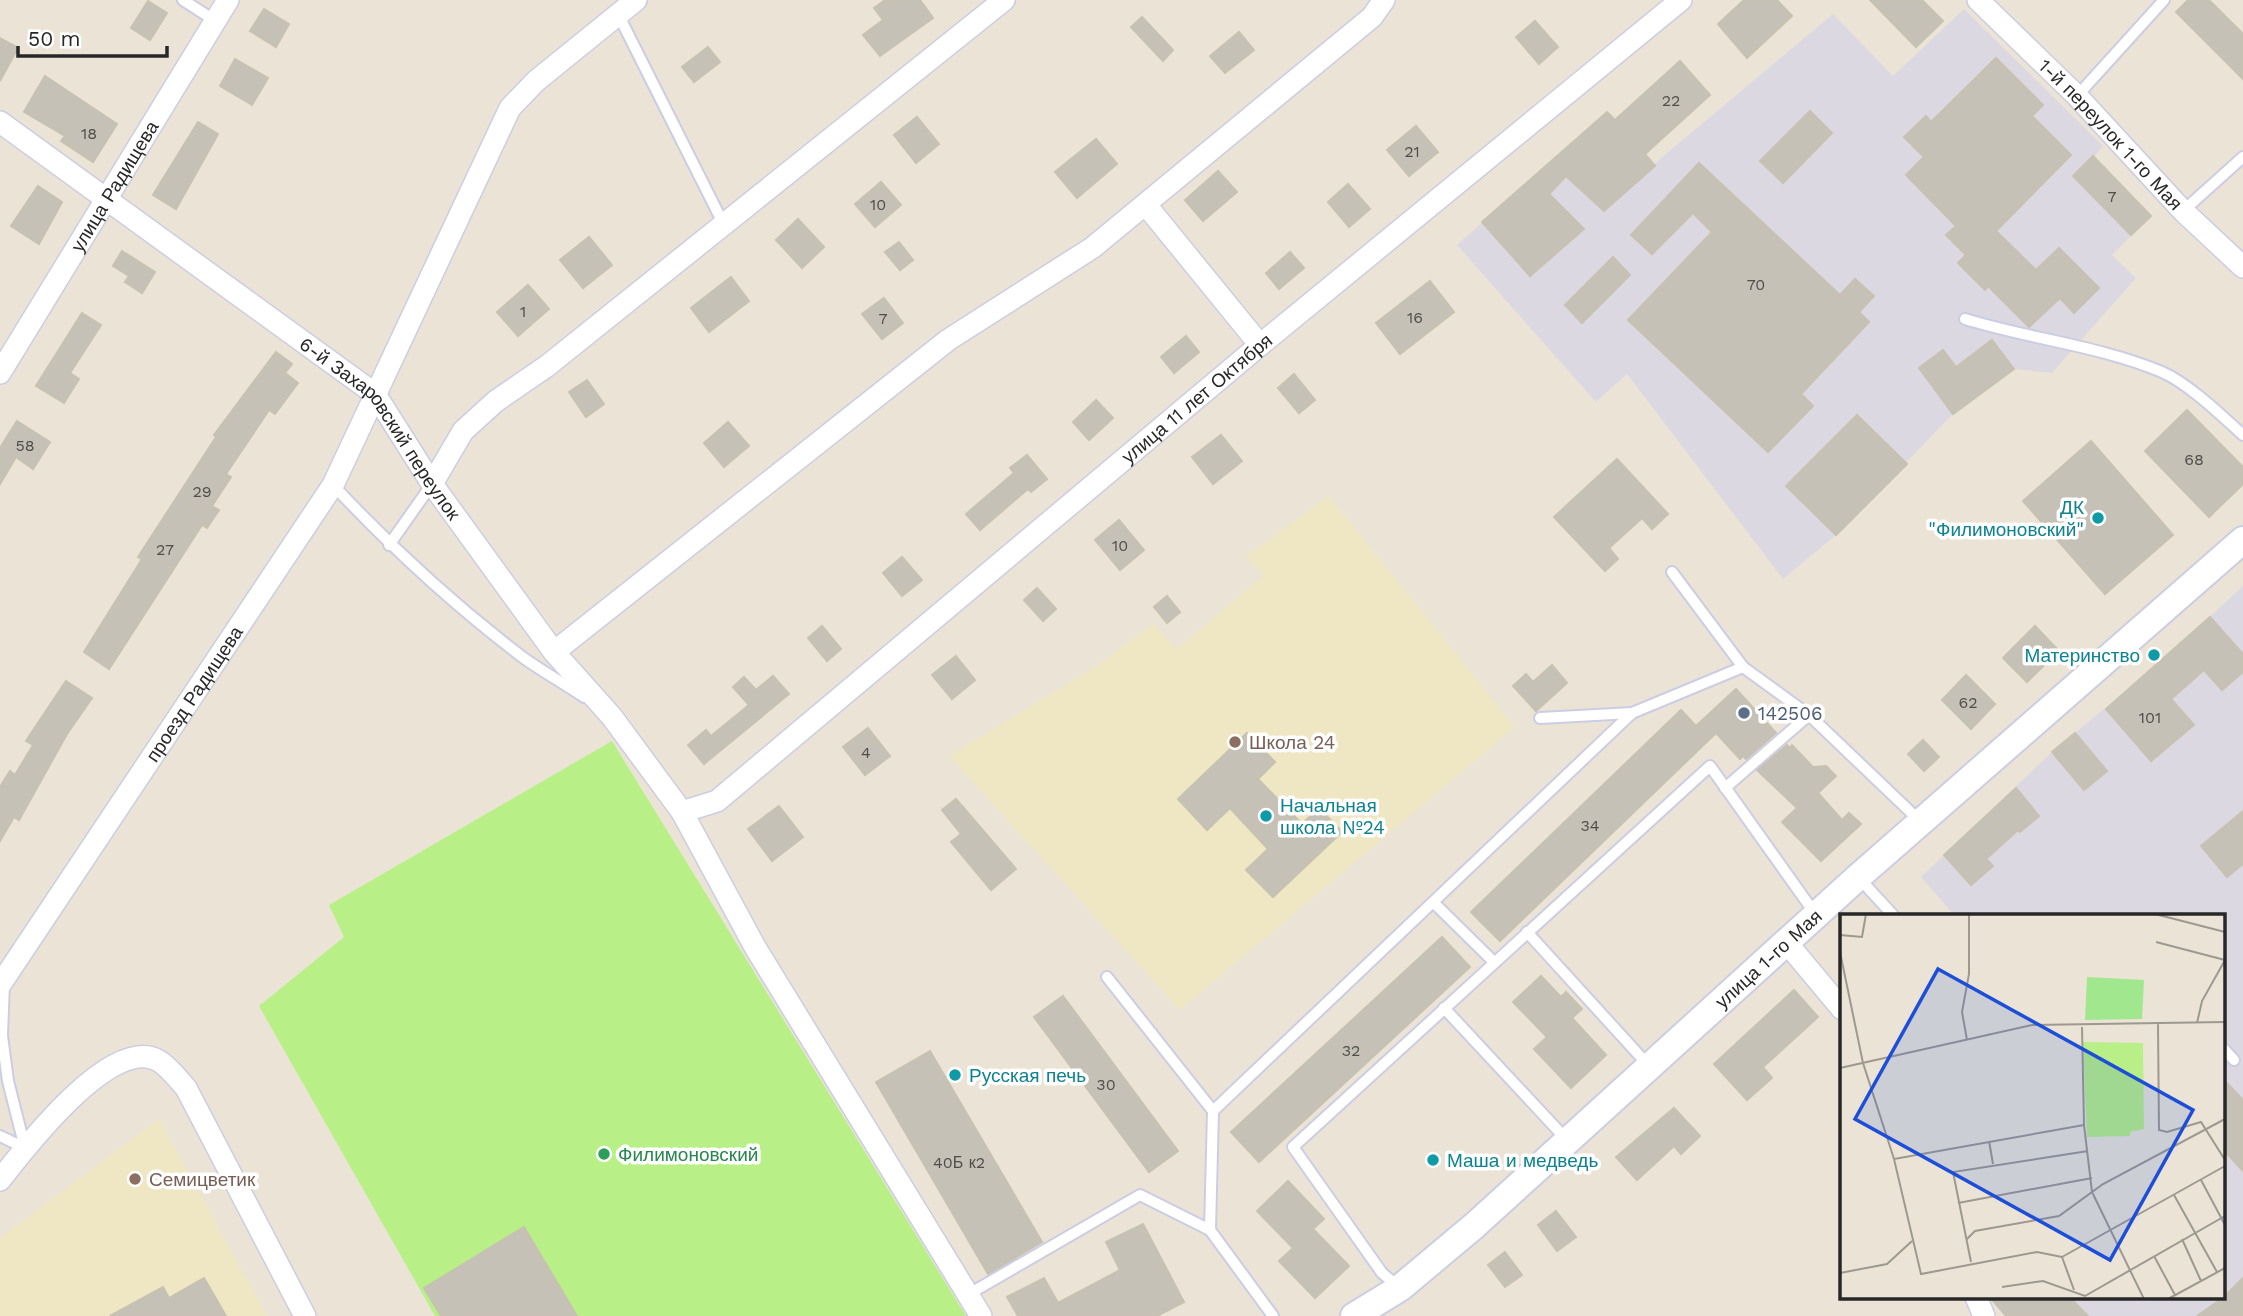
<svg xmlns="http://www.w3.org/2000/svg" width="2243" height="1316" font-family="'Work Sans',sans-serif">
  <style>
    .industrial { fill: #dcd8e2 }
    .education { fill: #efe6c3 }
    .pitch { fill: #b8f087 }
    .building { fill: #c6c1b6; stroke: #c6c1b0; stroke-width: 2 }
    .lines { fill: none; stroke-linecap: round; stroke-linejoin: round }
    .service-casing { stroke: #cbcde2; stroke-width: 14 }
    .minor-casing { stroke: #cbcde2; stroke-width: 24 }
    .tertiary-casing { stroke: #cbcde2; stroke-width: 30 }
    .service { stroke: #fff; stroke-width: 10 }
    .minor { stroke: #fff; stroke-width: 21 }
    .tertiary { stroke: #fff; stroke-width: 26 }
    .culture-dot { fill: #0f9aa8; stroke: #fff; stroke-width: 2.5 }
    .service-dot { fill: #5c6f8a; stroke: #fff; stroke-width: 2.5 }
    .education-dot { fill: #8d6e63; stroke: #fff; stroke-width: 2.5 }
    .leisure-dot { fill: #2e9e5b; stroke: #fff; stroke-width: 2.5 }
    .labels { text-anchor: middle; stroke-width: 7; stroke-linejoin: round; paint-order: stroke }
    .number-label { font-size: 16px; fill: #4f4e4b }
    .street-label { font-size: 19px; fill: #272727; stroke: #fff }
    .culture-label { font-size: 19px; fill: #0d838f; stroke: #fff; text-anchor: start }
    .service-label { font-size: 19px; fill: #4e5e75; stroke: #fff; text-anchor: start }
    .education-label { font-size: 19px; fill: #785e54; stroke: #fff; text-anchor: start }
    .leisure-label { font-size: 19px; fill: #27864d; stroke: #fff; text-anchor: start }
    .inset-road { fill: none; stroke: #9d9890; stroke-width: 2 }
    .view { fill: #1d4ed8; fill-opacity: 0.15; stroke: #1d4ed8; stroke-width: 3.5 }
    .inset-edge { fill: none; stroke: #272727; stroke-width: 3.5 }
  </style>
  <rect width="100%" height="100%" fill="#ebe4d6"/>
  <g class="industrial">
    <polygon points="1964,9 2103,146 2094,157 2151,216 2112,255 2136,278 2052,373 2014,369 1953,414 1836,535 1783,579 1627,374 1596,402 1457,245 1607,112 1654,164 1833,14 1893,76"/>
    <polygon points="2243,586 2243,1316 2006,1316 1990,1299 1993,1297 2224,1297 2224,915 1954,915 1921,877 2052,752 2163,660"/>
  </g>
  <g class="education">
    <polygon points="1329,496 1515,727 1180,1010 949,756 1098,665 1153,624 1177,649 1263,576 1246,556"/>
    <polygon points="159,1119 267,1316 0,1316 0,1238"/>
  </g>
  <polygon class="pitch" points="612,741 966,1316 435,1316 259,1006 344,937 329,905"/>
  <g class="building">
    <polygon points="885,0 920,0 933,18 880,56 863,35 883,20 874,8"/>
    <polygon points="1744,0 1777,0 1792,16 1747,58 1718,24"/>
    <polygon points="1870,0 1922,0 1943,21 1916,47"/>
    <polygon points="2188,0 2209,0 2243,34 2243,79 2176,12"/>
    <polygon points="148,1 167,13 150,40 131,28"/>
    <polygon points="264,9 289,24 276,47 250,31"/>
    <polygon points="1142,17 1173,50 1163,61 1131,27"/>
    <polygon points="1535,21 1558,47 1539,64 1516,37"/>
    <polygon points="1239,32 1254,50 1225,73 1210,56"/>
    <polygon points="0,38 18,48 0,81"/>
    <polygon points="708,47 720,62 694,82 682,67"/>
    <polygon points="1996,58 2043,105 2032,116 2071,155 1996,231 2036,270 2059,248 2099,288 2074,313 2060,298 2029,327 1988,286 1985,290 1958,263 1966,255 1946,235 1956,226 1906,175 1924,157 1904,137 1926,116 1931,122"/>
    <polygon points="235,59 268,78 252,105 220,86"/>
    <polygon points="1680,61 1710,95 1645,154 1655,166 1604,211 1566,176 1549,194 1584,229 1530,276 1482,222 1607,112 1615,120"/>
    <polygon points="45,76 117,124 93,162 61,141 65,136 24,112"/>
    <polygon points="1810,111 1832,133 1783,183 1760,161"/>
    <polygon points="917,117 939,144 916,163 894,135"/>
    <polygon points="198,122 218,134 176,209 153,195"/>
    <polygon points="1416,126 1438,152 1409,176 1387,150"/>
    <polygon points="1096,139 1117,164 1077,198 1055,172"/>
    <polygon points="2093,156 2151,216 2131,235 2073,176"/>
    <polygon points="1699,163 1840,295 1855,279 1874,296 1859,312 1869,322 1801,394 1813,406 1768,452 1628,320 1712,232 1693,213 1652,254 1631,235"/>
    <polygon points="1218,171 1237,192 1203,221 1185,200"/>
    <polygon points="881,182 901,205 875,227 855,204"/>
    <polygon points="1348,184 1370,209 1349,227 1328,202"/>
    <polygon points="38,186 62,202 39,244 11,226"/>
    <polygon points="798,219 824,247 802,268 776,240"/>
    <polygon points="589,237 612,265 583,288 560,260"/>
    <polygon points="899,242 913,260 900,270 885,252"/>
    <polygon points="122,251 155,272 142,293 125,282 129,276 113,266"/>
    <polygon points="1290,252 1304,268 1279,289 1266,273"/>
    <polygon points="1613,257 1630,275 1582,323 1565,305"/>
    <polygon points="731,277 749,301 709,332 691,308"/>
    <polygon points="1430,281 1454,312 1400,354 1376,323"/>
    <polygon points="528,285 549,309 518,336 497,312"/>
    <polygon points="884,298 903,323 882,339 862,314"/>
    <polygon points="82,313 101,325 70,373 79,379 64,403 36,386"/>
    <polygon points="1186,336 1199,352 1174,373 1161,357"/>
    <polygon points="1992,340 2014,369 1953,414 1919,368 1943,350 1956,367"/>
    <polygon points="276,352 292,364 285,373 298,383 275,414 269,410 226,474 231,477 212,506 219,510 207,528 202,525 109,669 84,652 142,559 138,557 216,437 214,435"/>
    <polygon points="1294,374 1315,400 1299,413 1278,388"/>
    <polygon points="587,380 604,404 586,417 569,392"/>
    <polygon points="1096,400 1113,418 1089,440 1073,422"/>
    <polygon points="2187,410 2243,467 2243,484 2209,517 2145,451"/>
    <polygon points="1857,415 1907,464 1836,535 1786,486"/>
    <polygon points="17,421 50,442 33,469 16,457 0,484 0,448"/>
    <polygon points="728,422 749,446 724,467 704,443"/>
    <polygon points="1221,435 1242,461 1213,484 1192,457"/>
    <polygon points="2091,441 2173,535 2105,594 2023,501"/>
    <polygon points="1027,455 1047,479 1031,492 1028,489 980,530 966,514 1014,473 1010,468"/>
    <polygon points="1617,459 1668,514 1652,529 1642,518 1609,548 1618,559 1605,571 1554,517"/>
    <polygon points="1119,520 1144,550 1120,570 1095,540"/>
    <polygon points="902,557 922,580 902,596 883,573"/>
    <polygon points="1037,588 1056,609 1043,621 1024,600"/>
    <polygon points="1167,596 1180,612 1167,623 1154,607"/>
    <polygon points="2210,617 2243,654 2243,672 2222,690 2204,670 2171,699 2194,725 2151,761 2106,709"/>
    <polygon points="822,626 841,649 827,661 808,638"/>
    <polygon points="2035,626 2059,651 2027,682 2003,658"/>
    <polygon points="956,656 975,680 952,699 932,675"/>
    <polygon points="1552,665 1567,683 1536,711 1513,686 1526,674 1533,682"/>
    <polygon points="1966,675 1995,704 1971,729 1942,700"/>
    <polygon points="773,676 789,694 704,764 688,745 706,730 711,736 749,705 733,687 744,677 756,690"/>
    <polygon points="66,681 92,698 67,734 19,820 14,817 0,841 0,787 10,771 15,775 33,745 26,741"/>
    <polygon points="1736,689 1776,733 1746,759 1743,756 1740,759 1716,733 1500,941 1471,912 1681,710 1696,726"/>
    <polygon points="868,728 890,756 865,775 843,747"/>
    <polygon points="1247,733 1275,762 1258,779 1302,824 1319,808 1342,832 1273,897 1246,870 1268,849 1230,808 1207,830 1178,799"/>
    <polygon points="2075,733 2107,771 2084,790 2052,752"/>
    <polygon points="1923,740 1939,757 1924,771 1908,754"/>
    <polygon points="1787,745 1790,748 1792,745 1813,767 1826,766 1836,776 1818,793 1842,820 1849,813 1861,824 1821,861 1782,822 1797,808 1757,770"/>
    <polygon points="2016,788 2039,816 2020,832 2018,830 1986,859 1993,866 1971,885 1944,855"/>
    <polygon points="956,799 1016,869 991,890 951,842 961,834 942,810"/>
    <polygon points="779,806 803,837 772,861 748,829"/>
    <polygon points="2243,811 2243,864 2227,877 2201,846"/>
    <polygon points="1442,937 1470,967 1259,1162 1231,1132"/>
    <polygon points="1541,976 1561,997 1566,992 1582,1009 1572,1018 1606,1055 1571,1088 1534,1049 1547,1037 1513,1002"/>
    <polygon points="1794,990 1818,1017 1763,1067 1772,1078 1747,1100 1714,1064"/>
    <polygon points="1063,996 1178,1151 1149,1172 1034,1017"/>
    <polygon points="930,1051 1042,1242 988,1274 876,1082"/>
    <polygon points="2224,1080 2243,1100 2243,1171 2224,1150"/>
    <polygon points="1674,1108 1700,1136 1681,1154 1674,1146 1637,1180 1616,1157"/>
    <polygon points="1288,1181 1324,1219 1313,1229 1349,1266 1315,1298 1279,1261 1293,1248 1257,1211"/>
    <polygon points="1556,1211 1576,1237 1557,1251 1538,1225"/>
    <polygon points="1143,1224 1184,1302 1157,1316 1018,1316 1007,1297 1044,1278 1058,1303 1120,1270 1106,1242"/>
    <polygon points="524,1227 577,1316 441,1316 424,1288"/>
    <polygon points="1505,1252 1522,1275 1505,1287 1488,1265"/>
    <polygon points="204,1278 226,1316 110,1316 163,1287 169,1298"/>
    <polygon points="2243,1278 2243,1316 2197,1316 2224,1297"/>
    <polygon points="1990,1297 2069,1297 2088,1316 2006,1316"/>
  </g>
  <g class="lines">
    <g class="service-casing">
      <g id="service">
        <polyline points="183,0 214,20"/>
        <polyline points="618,14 724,225"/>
        <polyline points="2077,96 2164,0"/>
        <polyline points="2183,211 2243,157"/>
        <path d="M1965,319c65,20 135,27 197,53 27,12 59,43 81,63"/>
        <path d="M333,485c58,62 120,119 188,171 20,15 43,27 63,41"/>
        <polyline points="389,545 432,484"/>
        <polyline points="1672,572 1743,667 1809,715 1921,822"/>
        <polyline points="1540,718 1632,713"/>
        <polyline points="1725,788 1809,715"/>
        <polyline points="1858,877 1893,915"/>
        <polyline points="1435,904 1494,962"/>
        <polyline points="1527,932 1649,1066"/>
        <polyline points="1107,977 1213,1111 1210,1230 1273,1316"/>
        <polyline points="4,982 2,1036 8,1081 25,1148"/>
        <polyline points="1444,1008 1567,1140"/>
        <polyline points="2224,1049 2234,1060"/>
        <polyline points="1213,1111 1632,713 1743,667"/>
        <polyline points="0,1136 25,1148"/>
        <polyline points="1400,1288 1382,1273 1293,1147 1710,766 1816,915"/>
        <polyline points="969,1294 1140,1195 1210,1230"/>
      </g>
    </g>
    <g class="minor-casing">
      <g id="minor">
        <path id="s1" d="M1978,0l99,96 106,115 60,56"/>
        <path id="s2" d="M0,122l375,272 57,90 122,168 58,65 70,95 73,135 226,369"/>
        <polyline points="1146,205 1260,345"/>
        <path id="s3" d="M0,373l228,-373"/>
        <polyline points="432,484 463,431 496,401 547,366 1004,0"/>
        <polyline points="554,652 948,340 1092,248 1372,17 1384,0"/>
        <path id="s4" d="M682,812l35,-11 543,-456 421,-345"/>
        <polyline points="1786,942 1842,1009"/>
        <path id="s5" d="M0,985l333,-500 177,-377 26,-27 100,-81"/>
        <path d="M0,1180c25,-32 113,-147 159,-119 10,6 19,18 27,27l119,228"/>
        <polyline points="1976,1297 1984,1316"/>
      </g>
    </g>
    <g class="tertiary-casing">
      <g id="tertiary">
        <path id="s6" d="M1354,1316l46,-28 74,-62 384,-349 385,-337"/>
      </g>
    </g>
    <use href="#service" class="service"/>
    <use href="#minor" class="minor"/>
    <use href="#tertiary" class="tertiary"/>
  </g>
  <g class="culture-dot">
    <circle cx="2098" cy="518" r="7"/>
    <circle cx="2154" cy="655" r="7"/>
    <circle cx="1266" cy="816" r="7"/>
    <circle cx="955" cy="1075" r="7"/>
    <circle cx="1433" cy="1160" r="7"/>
  </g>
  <circle class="service-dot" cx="1744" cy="713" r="7"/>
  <g class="education-dot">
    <circle cx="1235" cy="742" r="7"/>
    <circle cx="135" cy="1179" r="7"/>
  </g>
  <circle class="leisure-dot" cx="604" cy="1154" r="7"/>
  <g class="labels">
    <g class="number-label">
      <text x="1671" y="106">22</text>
      <text x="89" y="139">18</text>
      <text x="1412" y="157">21</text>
      <text x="2112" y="202">7</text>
      <text x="878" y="210">10</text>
      <text x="1756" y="290">70</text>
      <text x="523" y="317">1</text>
      <text x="1415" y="323">16</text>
      <text x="883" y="324">7</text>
      <text x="25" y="451">58</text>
      <text x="2194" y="465">68</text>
      <text x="202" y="497">29</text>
      <text x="1120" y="551">10</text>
      <text x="165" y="555">27</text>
      <text x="1968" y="708">62</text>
      <text x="2150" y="723">101</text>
      <text x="866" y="758">4</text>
      <text x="1590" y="831">34</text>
      <text x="1351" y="1056">32</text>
      <text x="1106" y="1090">30</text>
      <text x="959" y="1168">40Б к2</text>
    </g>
    <g class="street-label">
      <text dy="7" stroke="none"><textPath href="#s1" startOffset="189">1-й переулок 1-го Мая</textPath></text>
      <text dy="7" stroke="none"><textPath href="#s3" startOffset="219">улица Радищева</textPath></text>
      <text dy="7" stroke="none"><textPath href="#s4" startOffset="663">улица 11 лет Октября</textPath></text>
      <text dy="7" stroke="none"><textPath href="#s2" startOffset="492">6-й Захаровский переулок</textPath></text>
      <text dy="7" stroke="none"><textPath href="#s5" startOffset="350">проезд Радищева</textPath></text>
      <text dy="7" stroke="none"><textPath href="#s6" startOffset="548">улица 1-го Мая</textPath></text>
    </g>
    <g class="culture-label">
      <text x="2084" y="514" text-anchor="end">ДК<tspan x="2084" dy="22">"Филимоновский"</tspan></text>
      <text x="2140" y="662" text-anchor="end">Материнство</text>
      <text x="1280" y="812">Начальная<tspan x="1280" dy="22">школа №24</tspan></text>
      <text x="969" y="1082">Русская печь</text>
      <text x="1447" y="1167">Маша и медведь</text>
    </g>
    <g class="service-label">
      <text x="1758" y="720">142506</text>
    </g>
    <g class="education-label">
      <text x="1249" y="749">Школа 24</text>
      <text x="149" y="1186">Семицветик</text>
    </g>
    <g class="leisure-label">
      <text x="618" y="1161">Филимоновский</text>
    </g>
  </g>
  <g transform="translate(1840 914)">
    <rect width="385" height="385" fill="#ebe4d6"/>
    <path d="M247,63l57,3 -2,39 -57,1z" fill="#a1e78d"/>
    <path d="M243,128l60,1 1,86 -14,3v4l-43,1z" fill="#b8f087"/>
    <path class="inset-road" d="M315,0l70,18M0,21l22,2 4,-23M316,28l69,18M0,38l23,111 31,96 27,115 116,-22 25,5M357,109l5,-22 23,-41M318,110l1,106 8,2 34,-10 24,38M242,113l2,98 8,67 52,107M127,126l-5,-28 7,-38v-60M0,154l192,-43 193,-3M149,227l4,23M54,245l190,-34M361,266l24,45M334,281l43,77M118,289l134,-25M342,325l19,42M126,326l9,-9 84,-15 44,-32 122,-65M314,342l21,39M222,343l163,-91M222,343l12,33M131,348l-18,-90 135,-21M0,359l47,-9 25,-23M162,373l41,-6 42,15 140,-80M328,385l57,-31"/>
    <path class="view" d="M98,55l255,141 -83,150 -255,-141z"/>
    <rect width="385" height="385" class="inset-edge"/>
  </g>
  <path d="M18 46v10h149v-10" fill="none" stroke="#272727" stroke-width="3.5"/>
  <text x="28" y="46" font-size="21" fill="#272727" stroke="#ffffff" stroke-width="5" paint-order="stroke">50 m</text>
</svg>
